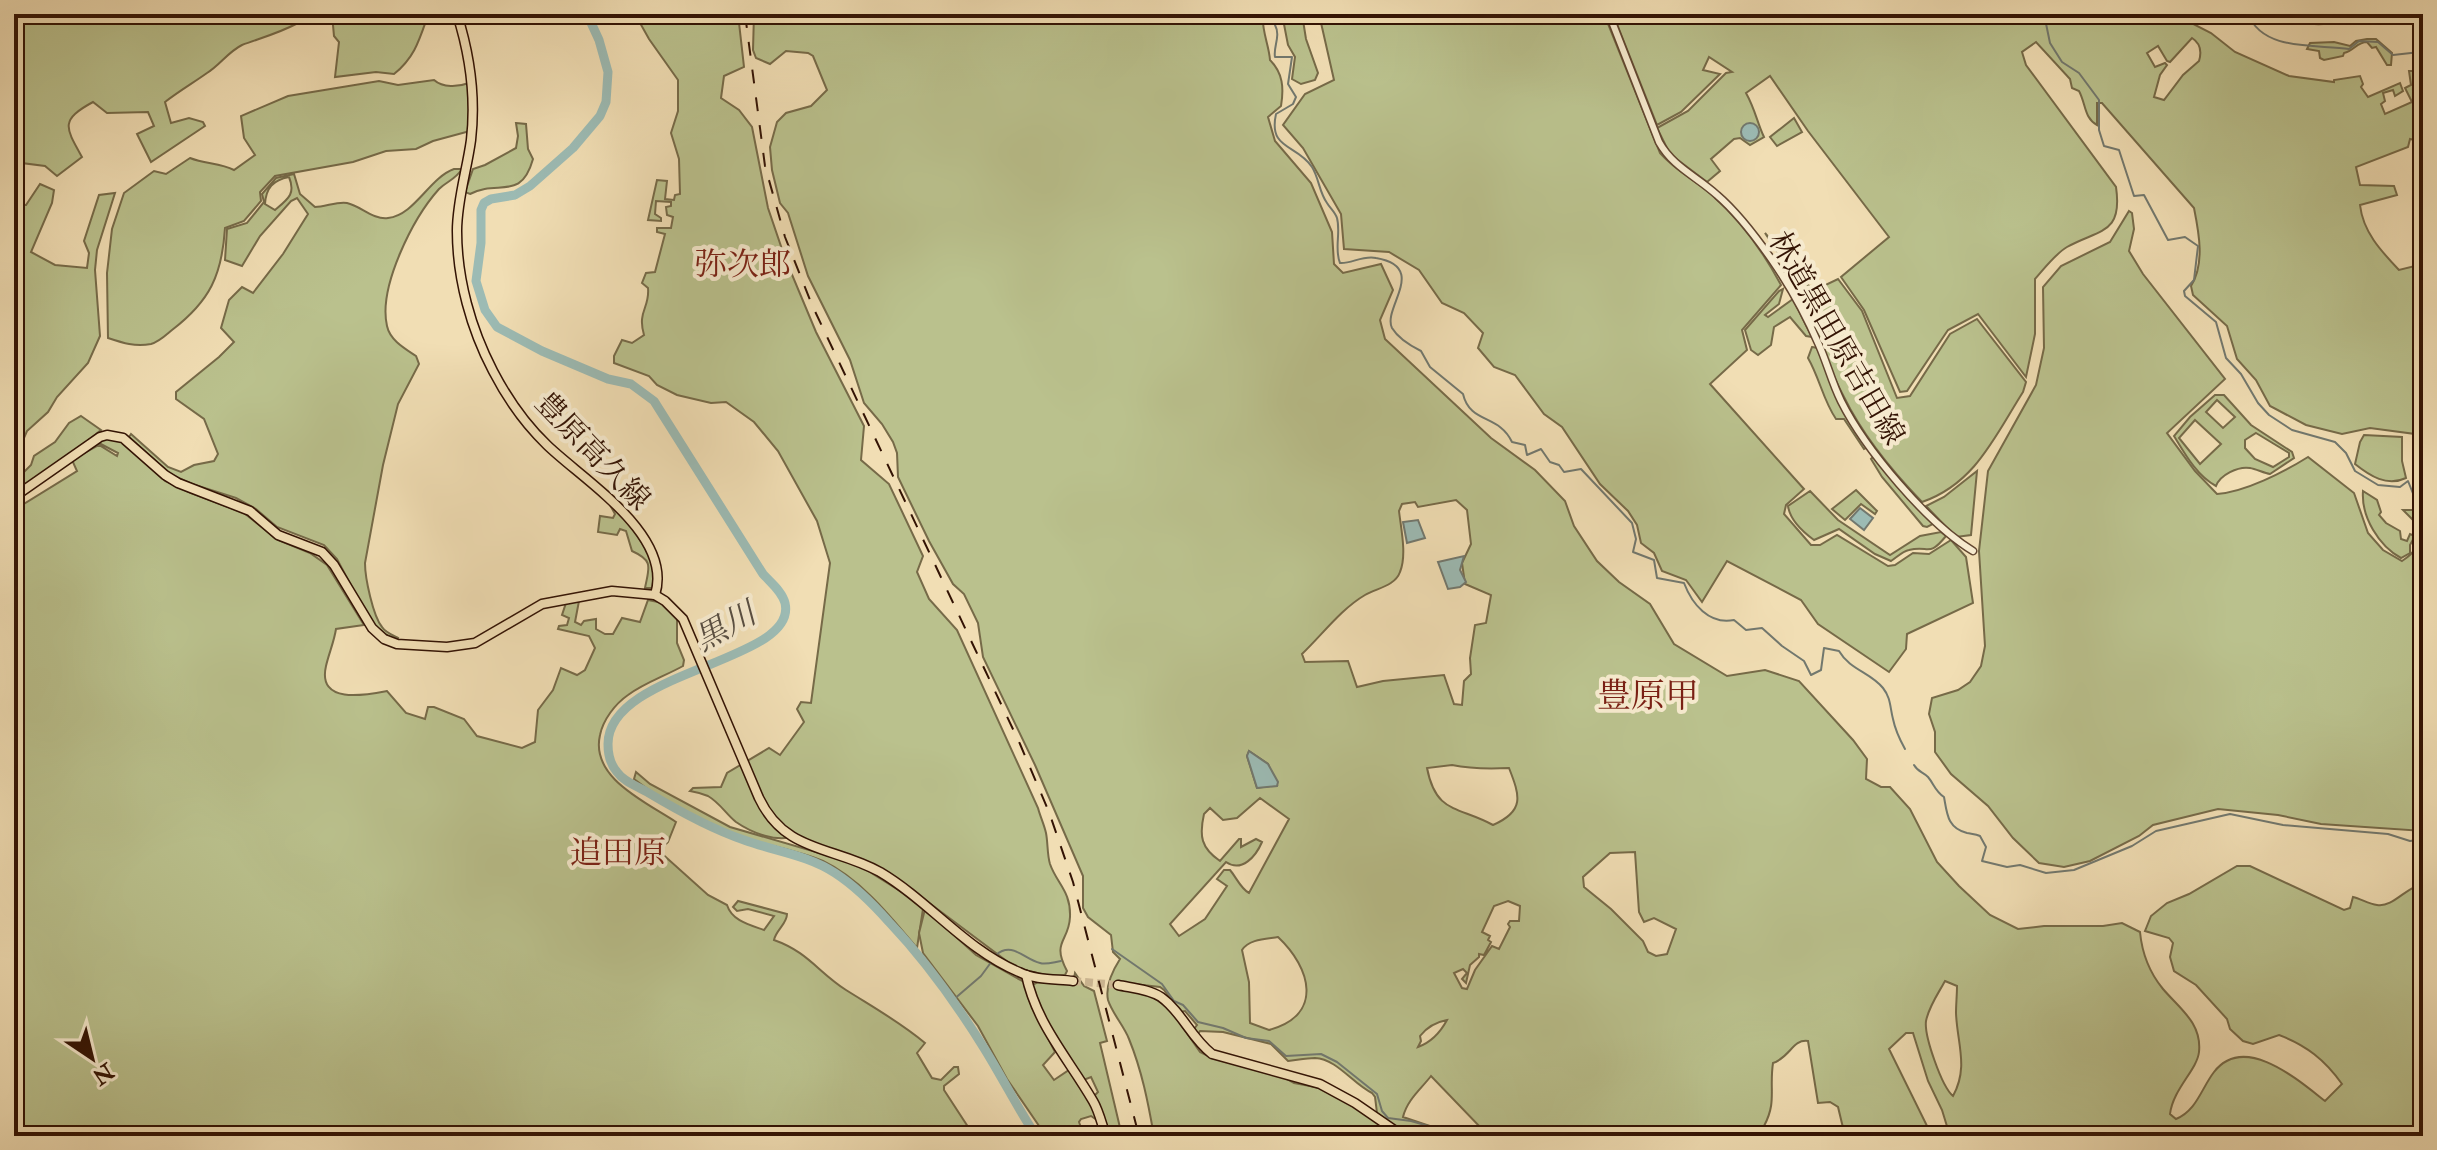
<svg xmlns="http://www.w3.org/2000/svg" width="2437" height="1150" font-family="'IM FELL Double Pica','Noto Serif JP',serif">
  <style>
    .green { fill: #bac18d; stroke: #766a48; stroke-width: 2; fill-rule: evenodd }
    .water { fill: #9cbbb4; stroke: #72786e; stroke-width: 2 }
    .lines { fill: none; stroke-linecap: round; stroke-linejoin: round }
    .stream { stroke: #72786e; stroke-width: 2 }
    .river { stroke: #9cbbb4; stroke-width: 9 }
    .major-tunnel { stroke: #cbb591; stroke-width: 8; stroke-dasharray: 8 4; stroke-linecap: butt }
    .minor-casing { stroke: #624630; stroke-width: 9 }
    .major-casing { stroke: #331304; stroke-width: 11 }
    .minor { stroke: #f6eace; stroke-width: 6 }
    .major { stroke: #f1deb4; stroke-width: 8 }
    .rail { stroke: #331304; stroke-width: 2; stroke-dasharray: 14 14; stroke-linecap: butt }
    .labels { text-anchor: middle; stroke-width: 8; stroke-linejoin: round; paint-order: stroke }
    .street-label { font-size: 30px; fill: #331304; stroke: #f6eace }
    .neighbourhood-label { font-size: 32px; fill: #7a1f14; stroke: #f6eace }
    .water-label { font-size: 32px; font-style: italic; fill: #584e42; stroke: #f6eace }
    .quarter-label { font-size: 34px; fill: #7a1f14; stroke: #f6eace }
  </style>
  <rect width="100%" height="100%" fill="#f1deb4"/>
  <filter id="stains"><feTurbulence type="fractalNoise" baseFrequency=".0025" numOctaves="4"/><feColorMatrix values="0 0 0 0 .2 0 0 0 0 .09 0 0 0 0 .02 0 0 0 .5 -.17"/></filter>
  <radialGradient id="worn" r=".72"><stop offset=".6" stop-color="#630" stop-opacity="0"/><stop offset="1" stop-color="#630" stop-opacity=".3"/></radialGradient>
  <g class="green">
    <path d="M14,14h285l-3,10c-17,9 -35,14 -54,21 -14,7 -22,20 -35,28 -14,10 -28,18 -42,29l6,21 18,-5 14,4 2,4 -54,36 -14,-28 17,-8 -6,-14 -41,1 -14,-11c-33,18 -28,25 -11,55l-25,19 -12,-10 -31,-4z"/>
    <path d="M332,14h94l1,4c-8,23 -13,40 -33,56l-18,-2 -41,5 4,-35 -5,-6z"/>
    <path d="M635,14h103l6,53 -20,9 -3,22 18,12 13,17 16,81 17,50 31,74 48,94 -3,34 28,24 34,72 -6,16 12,27 28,31 81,178c2,8 6,16 8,25 2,10 1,21 4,31 7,20 21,27 20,53 -1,25 -19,24 -3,54l-2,4h-19l-30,-7 -108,-81 -113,-51c-18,7 -43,-3 -59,-14 -10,-8 -16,-19 -28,-26 -5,-2 -12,-4 -18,-5l3,-3 28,-1 6,-14 42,-25 11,7 24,-33 -7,-13 4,-7 10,1 19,-140 -13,-42 -39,-70 -24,-29 -28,-20 -15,1 -34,-8 -20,-10 -8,-9 -35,-13v-7l8,-16 10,3 12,-8c-7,-24 6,-27 4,-47l-6,-5 4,-10 9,-1 10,-38 -8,-2v-4h14l2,-11 -6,-2 -1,-8 5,-1v-4l-15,-1 -1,13 6,4v3l-13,-1 9,-40 10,1 -2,18 9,1 1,-5 5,-1 -1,-35 -8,-26 7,-22v-31l-29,-41z"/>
    <path d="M754,14h509c-2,15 6,31 7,46 13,13 14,28 11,46l-13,11 7,24 36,42 21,49 2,32 9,9 38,-9 12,26 -13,30 5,19 106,99 44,32 30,31 9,25 23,35 22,21 31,22 24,40 53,32 38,-6 34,11 54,59 14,19 -1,20 15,8h9l20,22 27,53 22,24 31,29 28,14 26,-3h59l19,-3 18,9c2,21 9,40 23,57 17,20 39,34 36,63 -2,18 -26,37 -29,62l6,5c21,-9 25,-30 38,-47 30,-39 83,7 111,29l17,-17c-17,-24 -36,-39 -63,-49l-26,9 -10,-3 -13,-12 -3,-10 -31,-34 -22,-14 -4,-14 3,-14 -4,-5 -24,-7 6,-15 16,-13 22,-9 48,-28h13l94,44 6,-2 3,-11c8,2 16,7 24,8 16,3 30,-19 46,-21v252h-473l-8,-26 -14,-29 -15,-48h-7l-17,16 43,87h-10l-4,-6 -5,6h-68l-7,-29 -8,-5 -12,1 -10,-62c-16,-2 -17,16 -35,22 -4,26 4,39 -9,63l10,10h-160l-30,-6 -14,6h-76l-13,-8 -50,-52c-10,13 -24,24 -28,41l33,11 3,8h-285c-6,-34 -12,-65 -25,-97 -5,-13 -17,-26 -21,-39 -3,-14 5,-30 12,-41l-7,-7 -2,-17 -23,-18 -5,-9v-32l-48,-111 -52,-108 -5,-34 -14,-29 -11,-10 -24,-43 -31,-64 -1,-24 -4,-11 -11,-18 -18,-21 -14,-43 -42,-84 -20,-63 -8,-10 -8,-33 -2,-23 7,-25 9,-9 25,-7 16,-16 -14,-34 -5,-3 -22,-2 -16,13 -14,-6 -3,-8zM1456,500l11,10 4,34 -9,19 3,21 26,11 -5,28 -11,2 -5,33 1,16 -7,7 -2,24 -8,-1 -10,-29 -61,6 -26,6 -9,-26 -43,1 -3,-8c20,-19 39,-45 63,-59 12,-7 30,-9 35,-23 7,-17 1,-43 -1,-61l3,-7 13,-2 3,5zM1249,751l19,13 9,21 -20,3 -10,-32zM1452,765c19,4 37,4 57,3 11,28 16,43 -16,57 -35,-19 -57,-11 -66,-57zM1260,798l29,21 -40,74c-8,-4 -13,-16 -19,-23h-6l-7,9 10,7 -22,33 -26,17 -9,-12 56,-62c16,11 30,-6 36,-20l-6,-3 -15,8v-8h-2l-19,22c-19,-13 -21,-25 -16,-47l6,-6 13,12 14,-2zM1635,852l4,60 5,10 10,-4 22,11 -9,25 -11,2 -8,-4 -5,-11 -32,-32 -27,-22 -1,-10 27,-24zM1508,901l12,5 -1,15h-9l-2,3 2,3 -11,22 -7,-3 -17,24 -8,19 -5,-1 -8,-15 9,-4 4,4 -5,6 4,4 4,-18 9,-8v-3l5,1 7,-13 -3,-2 2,-4 -8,-4 12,-26zM1278,937c33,31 46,78 -9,93l-19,-7 -1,-41 -7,-32c7,-11 24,-11 36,-13zM1945,981l12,5c0,9 -1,18 -1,27 1,30 13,54 -3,83 -11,-9 -29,-60 -27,-75 3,-15 12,-27 19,-40zM1134,984l26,3 4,3 16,22 5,-1 12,14 -3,4 4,5 2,-3 23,1 48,12 17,17c9,-1 19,-3 27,-3 22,1 38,26 57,35l3,4 2,16 22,16 -73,-40 -32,-6 -16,-9 -66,-16 -12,-6 -29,-42zM1447,1020c-7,13 -15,22 -29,27l3,-6 -1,-5c7,-9 16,-14 27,-16z"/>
    <polygon points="1282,14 1302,14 1306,39 1318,73 1315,80 1301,84 1292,79 1295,57 1288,45"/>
    <path d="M1319,14h285l56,139c16,18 35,27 53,43 28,25 51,57 68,89l-39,45 5,20 -37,34 94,105 -18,16 -2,9 27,31h9l17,-10 51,31 7,-1 18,-12 16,1 22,-14 15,17 7,46 -66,31 -1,15 -17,23 -71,-48 -17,-24 -74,-39 -25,41 -16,-22 -24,-9 -8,-18 -13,-10 -4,-18 -9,-14 -28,-27 -38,-57 -18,-13 -29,-39 -21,-8 -16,-19 5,-15 -19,-20 -22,-10 -23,-33 -30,-18 -45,-3 -3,-35 -38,-66 -20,-23 22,-31 29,-14z"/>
    <path d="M1613,14h561l37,19 24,19 54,24 45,6v-2l26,-4 3,8 -2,3 7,10 32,-14 3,8 -8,5 -2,-6 -10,3 2,8 -4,3 4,10 27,-12 -7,-14 6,-3 -2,-14h7l-1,16 -2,3 5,6 5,-4v50l-13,-3 -2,8 -52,20 4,18 34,1 3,9 -37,10c3,27 21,46 39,65l24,-6v171l-53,-7 -28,6 -36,-9 -36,-19 -14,-26 -19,-21 -10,-33 -34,-31 -2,-9c14,-22 8,-53 3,-78l-92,-105h-5v22c-13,-7 -11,-21 -18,-34l-7,-3 -2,-9 -34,-37 -14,10 4,13 90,122c7,48 -17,42 -49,60 -12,7 -23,22 -32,32v55l-9,43 -48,-63 -30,16 -41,61 -7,1 -36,-82 -23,-33 48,-40 -81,-106 -38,-55 -24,17c9,16 11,29 18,44l-14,8 -10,-7 -6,1 -23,20 9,12 -13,11 -37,-28 -13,-26 31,-17 38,-38 6,-1 -23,-15 -6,13 17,4 -39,38 -24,13zM2192,38c8,5 10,13 7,23l-16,14 -19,25 -10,-3 6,-22 7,-10 -2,-2 -10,4 -8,-14 11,-7 9,15 3,1z"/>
    <path d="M2283,14h76c-25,12 -52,15 -76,0z"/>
    <path d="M2367,39h9l16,14 -1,12h-4l-11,-18 -4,1 -5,-6c-10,0 -13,9 -23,11l-1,3 -19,4 -4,-2 -1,-7 -12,-2 3,-6 24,-1 16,4 6,-5z"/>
    <path d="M434,80c9,8 24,7 35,3l1,48 -37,10 -17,8 -30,2 -33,11 -78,14 -15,16 1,9 -17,20 -19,7c-3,47 -15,73 -53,102 -6,5 -13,12 -21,14 -16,3 -28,-1 -43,-6l-1,-65 5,-44 12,-36 30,-22 12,3 24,-16c15,6 30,5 44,12l21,-15 -11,-17 -3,-22 47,-20 91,-15 19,4z"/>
    <polygon points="1794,118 1802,132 1777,146 1770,137"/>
    <path d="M516,123l10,1 2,25 5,10c-12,43 -35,20 -63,35l-5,-2 8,-23 12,-4 31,-17 2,-12z"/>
    <path d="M454,169h8c-7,11 -15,12 -23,20 -26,29 -61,98 -52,137 3,14 17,22 29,30l3,8 -21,40 -15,61 -18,98c0,15 8,53 17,64 3,5 10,8 16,11l-2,4 -25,-19 -34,-64 -13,-14 -47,-18 -21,-18 -20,-11 -44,-14 -22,-10 -41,-37 2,-3 37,33 13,5 13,-7 20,-4 4,-7 -14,-35 -28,-20v-7l43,-35 15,-15 -13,-14 8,-28 13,-13 11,6 30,-39 25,-40 -11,-16 -6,3 -31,35 -18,30 -17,-6 2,-31 20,-6 17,-21 -2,-8 14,-16 18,-4 6,20 15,13c10,0 23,-6 32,-4 14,3 26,17 41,15 27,-3 41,-40 66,-49zM289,177c7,17 -1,22 -14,33l-10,-6c1,-16 8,-24 24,-27z"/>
    <polygon points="40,184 54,190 52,203 31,252 55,265 87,268 89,253 84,241 99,195 115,193 97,250 95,270 100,336 88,363 57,397 48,412 27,431 20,447 22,457 14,464 14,205 26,205"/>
    <path d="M2129,211l3,2 2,16 -5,22 14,23 82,105 -58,54 28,38 22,23c28,-2 67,-22 91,-37l46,36 14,40 15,17 19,11c14,-9 18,-17 18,-34l-17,-17h20v321l-102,-7 -43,-9 -60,-6 -65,16 -14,11 -49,25 -26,6 -25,-4 -26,-25 -25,-32 -37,-32 -16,-22v-20l-6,-18 3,-16 26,-8 12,-8 11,-16 4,-20 -6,-95 9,-80 48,-86 8,-37 -1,-61 18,-21 49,-24z"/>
    <path d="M1765,233l48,58 25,-12 24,32 35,87 13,-2 40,-62 27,-15 49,63 -3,10c-28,44 -48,92 -101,110 -30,-31 -59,-66 -78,-105 -16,-30 -26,-61 -41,-91v-4l4,-5z"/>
    <polygon points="1783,289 1779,304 1765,315 1768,317 1793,299 1812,337 1806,336 1790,317 1774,327 1771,345 1758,355 1751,350 1745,330 1779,291"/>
    <path d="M1812,347l6,1 22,53 28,46 -4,2 -20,-30h-8c-13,-19 -16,-40 -28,-61z"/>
    <path d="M2215,395h9l27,30 41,27 2,6 -24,16c-6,-1 -14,-5 -20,-6 -12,-2 -30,7 -34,18 -19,-10 -31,-32 -42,-50l16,-19zM2217,400l18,17 -12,11 -17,-16zM2195,420l26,24 -21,20 -21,-26zM2256,433l33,20v4l-16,10 -18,-8 -10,-11v-8z"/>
    <polygon points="81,416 101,430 60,463 14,493 14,482 31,465 34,456 55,442 69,423"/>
    <path d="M2364,435l38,2v24l4,17c-19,9 -36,-2 -51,-14l5,-22z"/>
    <path d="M107,437l18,5 40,39 26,12 53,20 34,27 32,13 17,12 37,60 -28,4c-2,13 -7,24 -10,37 -9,39 40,29 61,25l19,22 19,6 3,-12h6l30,12 13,17 45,12 13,-6 3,-32 15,-20 8,-22 16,7 8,-5 10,-22 -6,-12 -31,-7 1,-3 8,-1 2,-7 -7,-3 4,-12 13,-2 -4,21 6,3 3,-4 12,-2v10l9,5h8l9,-16 18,4 8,-22 15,3 14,16v24l7,17 -1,6c-18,10 -39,17 -55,29 -13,9 -25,25 -28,40 -10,43 46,67 76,87l-8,20 -9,9 49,44 19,10c5,16 23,20 37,25l10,-14 -26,-7 -11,2 -4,-4 5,-6 49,13c0,10 -11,16 -13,26 34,12 44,32 72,50 27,17 54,32 79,53l-8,10 15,25 9,2 13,-13h4l1,7 -15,12v4l30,46h-954l-6,-6v-620l63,-39 -5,-11 27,-15 18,11 1,-3 -21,-11z"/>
    <polygon points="1875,455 1933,524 1927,527 1923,526 1882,477 1871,459"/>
    <polygon points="1977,471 1971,535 1956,537 1926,506 1944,497"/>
    <polygon points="1856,490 1877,511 1875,514 1861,504 1845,520 1832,509"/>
    <path d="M1810,491l28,29 52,35 30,-19 21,-4 5,4c-18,22 -16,9 -37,14 -6,1 -12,7 -18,11l-16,-7 -36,-25 -25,11c-11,-8 -24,-20 -26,-34z"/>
    <path d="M2363,491l14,9 4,12 -2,3 7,8 14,8 1,8 6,2 3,-7 5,2 -5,9v8l-9,5c-22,-12 -40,-41 -38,-67z"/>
    <path d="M610,505l18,16 28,44 -4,23h-7c4,-21 9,-27 -13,-37l-6,-20 -6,-2 -3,6 -19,-3 2,-16 13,2 2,-4z"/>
    <path d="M636,772l14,12 80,43 127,37 59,37 7,8 -6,39c-26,-31 -56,-69 -94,-87 -25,-11 -55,-15 -82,-24 -36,-12 -76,-34 -107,-58z"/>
    <polygon points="925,909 976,955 1024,982 1029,1000 1055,1052 1043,1065 1054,1080 1069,1070 1092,1104 1097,1120 1091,1116 1081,1119 1079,1122 1084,1136 1046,1136 1007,1079 978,1026 923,953 919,933"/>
    <path d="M1075,973l9,13 10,5 1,4 12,46 -7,2 22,93h-14l-15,-39 5,-5 -7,-15 -10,4c-20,-28 -39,-63 -49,-96l6,-3 35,2z"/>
  </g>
  <g class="water">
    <circle cx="1750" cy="132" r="9"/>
    <polygon points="1860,508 1873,518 1864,530 1850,519"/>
    <polygon points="1418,520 1425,538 1407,543 1403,522"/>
    <polygon points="1464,556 1460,570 1466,582 1460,587 1448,589 1438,562"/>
    <polygon points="1249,751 1268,764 1278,782 1277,786 1257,788 1247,756"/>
  </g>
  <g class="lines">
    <g class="stream">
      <path d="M1268,14c2,4 5,7 7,11 6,11 -2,22 0,32h17l-4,27 8,13 -3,7 -17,10c-8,36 21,30 36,53 7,11 7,25 15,36 3,5 8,9 10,15 4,15 -3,31 3,45 11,1 23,-8 36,-5 53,9 6,50 16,70 6,10 19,18 29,23l9,16 33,27c7,30 36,20 49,48l13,3 2,10 14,-6 9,13 9,3 5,7 17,-3 51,54 4,16 -3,13 21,8 3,18 27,5c8,21 25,42 50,37l12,10 16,-2 20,18 22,15 7,14 10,-5 3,-22 15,3c11,19 31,21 44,37 8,10 7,20 10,31 2,10 7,21 12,30"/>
      <polyline points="2044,14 2050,43 2062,62 2079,73 2099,100 2099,130 2104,146 2119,150 2134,196 2144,195 2168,240 2185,237 2198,246 2194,280 2184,291 2185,296 2216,322 2226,358 2241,374 2258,403 2269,415 2292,430 2335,442 2346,453 2355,471 2378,485 2400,487 2408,481 2414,496 2423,498"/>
      <path d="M2248,14c15,38 69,30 101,35l10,-8 19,1 15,13 27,-3 3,-7"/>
      <path d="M1914,765c4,7 9,7 14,12 6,7 7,14 16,20 3,16 3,31 23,36 5,1 9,1 13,3l6,11 -4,14 25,6 13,-2 26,8 28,-3 58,-24 24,-15 74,-17 53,11 105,9 22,7 13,-2"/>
      <polyline points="1112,949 1162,984 1174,1001 1183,1005 1198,1022 1223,1028 1246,1038 1269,1041 1286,1056 1321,1054 1337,1062 1377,1094 1382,1111 1388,1118 1411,1121 1432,1127 1442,1134 1463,1136"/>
      <path d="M996,955c16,-14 28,4 44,8 6,2 14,-1 21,-2"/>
      <polyline points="953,1000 981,976 992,961"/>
      <polyline points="1484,1136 1490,1136"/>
    </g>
    <path class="river" d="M587,14l12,26 9,32 -2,30 -6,14 -27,32 -43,38 -15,9 -24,4 -7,4 -3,7v33l-5,38 9,29 12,17 45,24 66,28 23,5 23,17 109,173c7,8 19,17 22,29 14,59 -177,67 -177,141 0,11 2,20 9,28 7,10 20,14 30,20 30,18 64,37 97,48 30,11 64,15 91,33 20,13 38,31 54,49 36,38 67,81 95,126 18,29 33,59 52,88"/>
    <polyline class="major-tunnel" points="1073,981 1118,985"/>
    <g class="minor-casing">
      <path id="minor" d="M1609,14l50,128c14,25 37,34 58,53 21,18 39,42 55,65 18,26 34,55 47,85 8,18 13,38 22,56 24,48 86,122 132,150"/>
    </g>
    <g class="major-casing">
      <g id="major">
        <path d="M457,14c13,41 19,83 14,126 -4,30 -14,60 -14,91 0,48 14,98 36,140 14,27 32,53 54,74 36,35 127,90 108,150"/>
        <path d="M14,497l86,-60 7,-2 16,3 42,37 13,8 72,28 28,24 44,17 12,13 38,63 12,11 13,5 50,3 28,-4 67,-39 70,-13 43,4 10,6 18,18 76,179c26,55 74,48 121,74 49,29 86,78 139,100 16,8 36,7 54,9"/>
        <path d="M1026,975c11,50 42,83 67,126 6,10 9,24 13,35"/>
        <path d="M1118,985c14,3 31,4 43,12 21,15 30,41 51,57l108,30 35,19 48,33"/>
      </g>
    </g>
    <use href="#minor" class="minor"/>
    <use href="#major" class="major"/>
    <polyline class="rail" points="745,14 765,166 785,237 812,305 1020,744 1049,812 1073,882 1139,1136"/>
  </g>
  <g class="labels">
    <g class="street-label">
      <text transform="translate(1837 338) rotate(60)" y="10">林道黒田原吉田線</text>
      <text transform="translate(593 451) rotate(46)" y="10">豊原高久線</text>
    </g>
    <g class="neighbourhood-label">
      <text x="743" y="275">弥次郎</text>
      <text x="618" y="863">追田原</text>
    </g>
    <g class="water-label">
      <text transform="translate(725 626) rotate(-29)" y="11">黒川</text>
    </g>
    <g class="quarter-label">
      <text x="1648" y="707">豊原甲</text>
    </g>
  </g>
  <rect width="2437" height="1150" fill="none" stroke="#f1deb4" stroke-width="48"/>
  <rect x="16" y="16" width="2405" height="1118" fill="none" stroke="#331304" stroke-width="4"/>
  <rect x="24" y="24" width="2389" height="1102" fill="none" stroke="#331304" stroke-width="2"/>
  <g transform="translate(92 1058) rotate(145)" stroke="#f6eace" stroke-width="6" paint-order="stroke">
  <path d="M0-6L14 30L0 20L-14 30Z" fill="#331304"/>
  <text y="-12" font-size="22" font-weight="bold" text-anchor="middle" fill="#331304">N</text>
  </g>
  <rect width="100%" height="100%" filter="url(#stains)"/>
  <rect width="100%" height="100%" fill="url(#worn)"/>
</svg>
